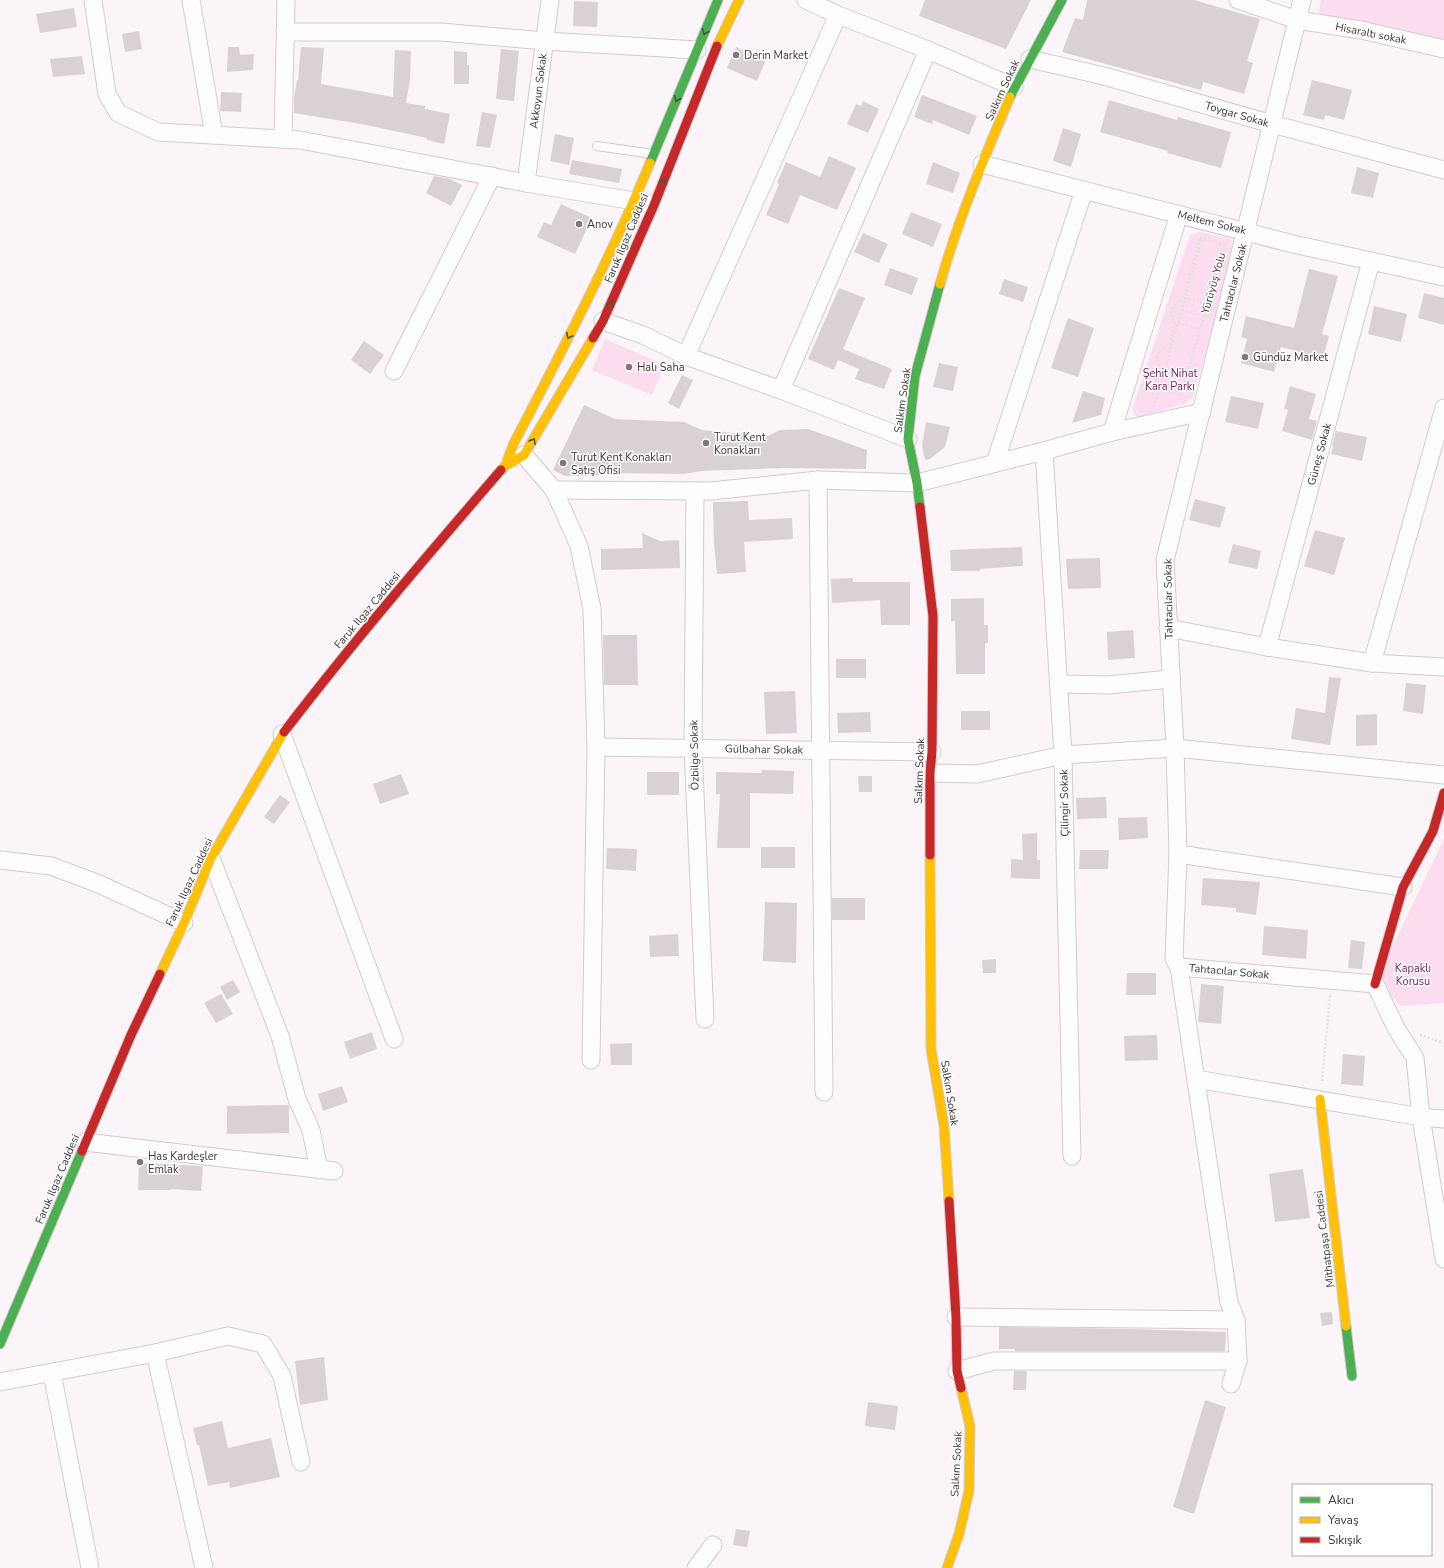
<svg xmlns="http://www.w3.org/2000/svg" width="1444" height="1568" font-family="'Nunito Sans',sans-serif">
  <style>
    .green { fill: #fcdcef }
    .building { fill: #dad1d6 }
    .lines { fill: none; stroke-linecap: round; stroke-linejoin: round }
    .lane-casing { stroke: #d4cbd0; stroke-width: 10 }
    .street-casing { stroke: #d4cbd0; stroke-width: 19 }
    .fast-casing { stroke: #d4cbd0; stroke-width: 11 }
    .slow-casing { stroke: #d4cbd0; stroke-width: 11 }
    .jam-casing { stroke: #d4cbd0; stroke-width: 11 }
    .path { stroke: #e2e0e1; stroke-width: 2.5; stroke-dasharray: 2 2; stroke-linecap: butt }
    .lane { stroke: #fefdfe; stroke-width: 8 }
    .street { stroke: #fefdfe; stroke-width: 17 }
    .fast { stroke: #4caf50; stroke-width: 9 }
    .slow { stroke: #ffc107; stroke-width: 9 }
    .jam { stroke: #c62828; stroke-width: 9 }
    .oneway { stroke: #425841 }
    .poi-dot { fill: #80777c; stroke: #fff; stroke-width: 1.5 }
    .labels { text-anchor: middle; stroke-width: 3; stroke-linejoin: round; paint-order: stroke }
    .street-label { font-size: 11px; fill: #3e333a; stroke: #fff }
    .poi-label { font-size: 11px; fill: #3e333a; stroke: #fff; text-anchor: start }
    .park-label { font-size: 11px; fill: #741e5c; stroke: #fff }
  </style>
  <rect width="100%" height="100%" fill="#fbf4f8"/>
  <g class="green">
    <polygon points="1321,0 1444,0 1444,41 1318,15"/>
    <polygon points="1199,232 1231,239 1236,248 1193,397 1184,404 1137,418 1132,410 1190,235"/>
    <polygon points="605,339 665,365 652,395 592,370"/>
    <polygon points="1444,839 1444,1003 1401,1006 1376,981"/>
  </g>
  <g class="building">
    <polygon points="925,0 1031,0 1006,49 919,16"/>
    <polygon points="1087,0 1194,0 1260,19 1247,61 1253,63 1244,94 1203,82 1201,90 1062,52 1075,18 1083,20"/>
    <polygon points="574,1 598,2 597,27 573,26"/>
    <polygon points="74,8 77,27 40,33 36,14"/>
    <polygon points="139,31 142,49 125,52 122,34"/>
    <polygon points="228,47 239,47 240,55 254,54 253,70 227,72"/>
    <polygon points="301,47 324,48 321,84 393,97 395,50 411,51 410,80 406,103 425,106 425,109 450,114 444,144 427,140 427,138 361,124 294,113 294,97 297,80 298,80"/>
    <polygon points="736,47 766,60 757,81 727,68"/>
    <polygon points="501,49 519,51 514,101 496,99"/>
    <polygon points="454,51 467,52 467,65 469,65 469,84 454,84"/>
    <polygon points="82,56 85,74 53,77 50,59"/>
    <polygon points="1312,80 1352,90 1344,120 1325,115 1324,120 1303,115"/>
    <polygon points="221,92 242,93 241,112 220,111"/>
    <polygon points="922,95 977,116 969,135 933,120 932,124 914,117"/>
    <polygon points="1109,100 1177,120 1178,117 1231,132 1221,168 1167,153 1168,151 1100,132"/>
    <polygon points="863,101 879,109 868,133 847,124 856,104 861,106"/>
    <polygon points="482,112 497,115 490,148 476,146"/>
    <polygon points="1063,128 1081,134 1071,167 1053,161"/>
    <polygon points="555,134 574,138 569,165 550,161"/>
    <polygon points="829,156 856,168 837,210 800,195 788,224 766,215 779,184 777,183 786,162 820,177"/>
    <polygon points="572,160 622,169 619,183 569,174"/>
    <polygon points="933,162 960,173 953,193 926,184"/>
    <polygon points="1357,167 1379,173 1373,198 1351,193"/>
    <polygon points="434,176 450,179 462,185 451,206 426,193"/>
    <polygon points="561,204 592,218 575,254 537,237 544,222 551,225"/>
    <polygon points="911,212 942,224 933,247 902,234"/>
    <polygon points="863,233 888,244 879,263 854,252"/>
    <polygon points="890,268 918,278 912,295 884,285"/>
    <polygon points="1309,269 1338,276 1322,334 1329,336 1323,358 1281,347 1274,372 1241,363 1247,339 1241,337 1246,316 1294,328"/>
    <polygon points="1004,279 1028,287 1023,302 999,294"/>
    <polygon points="839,288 865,298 843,349 892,369 884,389 855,379 859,369 838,360 834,370 808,359"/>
    <polygon points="1424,293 1444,298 1444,325 1418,318"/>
    <polygon points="1374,306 1407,314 1401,342 1368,334"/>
    <polygon points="1068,318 1094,328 1078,377 1051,368"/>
    <polygon points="364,341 384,355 370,374 351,360"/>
    <polygon points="939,363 958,367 953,391 933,387"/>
    <polygon points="682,375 693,380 679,409 668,403"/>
    <polygon points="1290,386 1316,394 1309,419 1317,421 1312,440 1282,431 1288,410 1284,409"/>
    <polygon points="1083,391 1105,398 1101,415 1072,423"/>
    <polygon points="1231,396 1264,403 1258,429 1225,422"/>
    <polygon points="584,405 615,419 684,422 702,430 768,436 780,430 808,429 867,450 866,469 783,468 702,471 683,474 610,473 592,476 565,476 553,470"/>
    <polygon points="926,422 950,427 945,447 930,459 925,460 922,446"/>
    <polygon points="1336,431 1367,437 1362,461 1331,454 1333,446 1332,446"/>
    <polygon points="1195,499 1226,507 1220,528 1189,520"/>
    <polygon points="748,501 749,520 792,518 793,539 744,542 746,572 717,574 714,543 713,502"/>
    <polygon points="1315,530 1345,538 1334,575 1304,566"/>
    <polygon points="642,533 660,541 679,540 680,568 601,570 601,549 643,548"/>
    <polygon points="1233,544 1261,551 1257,569 1228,563"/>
    <polygon points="1022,547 1023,566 980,569 980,571 951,571 950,550"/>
    <polygon points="1100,558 1101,588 1068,589 1066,559"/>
    <polygon points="853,578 853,582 910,582 910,625 881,625 880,600 832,603 831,579"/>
    <polygon points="984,598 984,625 988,625 988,643 985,643 985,674 956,674 955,621 951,621 951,599"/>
    <polygon points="1133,630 1135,658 1108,660 1107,632"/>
    <polygon points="603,635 637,635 638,685 604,685"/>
    <rect x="836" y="659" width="30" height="19"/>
    <polygon points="1329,677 1341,678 1330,745 1291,739 1296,708 1325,713"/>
    <polygon points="1406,683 1426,685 1423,714 1403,711"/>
    <polygon points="795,691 797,733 766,734 764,692"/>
    <rect x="961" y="711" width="29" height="19"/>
    <polygon points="870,712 871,732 838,733 837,713"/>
    <polygon points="1377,714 1377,745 1356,746 1356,715"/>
    <polygon points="762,770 794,771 793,794 750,793 750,848 717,848 720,794 716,794 716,772 762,773"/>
    <rect x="647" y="772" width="32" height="23"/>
    <polygon points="401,774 409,794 380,804 373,784"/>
    <polygon points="858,776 872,776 872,792 859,792"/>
    <polygon points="280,795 290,802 274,824 264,817"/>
    <polygon points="1106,797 1107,818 1077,819 1076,798"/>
    <polygon points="1147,817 1148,838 1119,840 1118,818"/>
    <polygon points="1037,833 1037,860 1040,860 1040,879 1011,878 1011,859 1023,860 1022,834"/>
    <rect x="761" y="847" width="34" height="21"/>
    <polygon points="607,848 637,849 636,871 606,869"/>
    <polygon points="1080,850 1109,850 1108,869 1079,869"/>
    <polygon points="1203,878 1260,882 1256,915 1236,912 1236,908 1201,905"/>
    <rect x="832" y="898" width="33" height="22"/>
    <polygon points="765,902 797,903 796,963 763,961"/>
    <polygon points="1264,926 1308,930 1306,959 1262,955"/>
    <polygon points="678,934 679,956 650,957 649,936"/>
    <polygon points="1351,940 1365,942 1362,969 1348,968"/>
    <polygon points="996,959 996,973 983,973 982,960"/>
    <polygon points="1127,973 1156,973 1156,995 1126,995"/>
    <polygon points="233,980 240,992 227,1000 220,987"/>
    <polygon points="1201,984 1224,986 1221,1024 1198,1022"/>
    <polygon points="221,994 233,1014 216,1023 204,1003"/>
    <polygon points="372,1032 377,1049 350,1059 344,1042"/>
    <polygon points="1157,1035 1158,1060 1125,1061 1124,1036"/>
    <polygon points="632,1043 632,1065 611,1065 610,1044"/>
    <polygon points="1343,1054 1365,1056 1363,1086 1341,1084"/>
    <polygon points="342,1086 348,1102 323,1111 318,1094"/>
    <polygon points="289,1105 289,1133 227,1134 227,1106"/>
    <polygon points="139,1163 203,1166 201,1191 171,1189 171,1190 138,1190"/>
    <polygon points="1303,1169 1310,1218 1275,1222 1269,1174"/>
    <polygon points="1332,1312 1333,1324 1322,1326 1320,1313"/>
    <polygon points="999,1327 1129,1329 1226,1332 1225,1351 1015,1351 1015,1349 999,1349"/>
    <polygon points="324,1357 328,1400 300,1405 295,1361"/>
    <polygon points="1014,1371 1027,1371 1026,1390 1013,1390"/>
    <polygon points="1205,1400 1226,1407 1194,1514 1173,1507"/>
    <polygon points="868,1402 898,1406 895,1430 865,1426"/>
    <polygon points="222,1421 228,1448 271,1438 280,1477 230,1488 229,1482 208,1486 199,1445 197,1445 193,1428"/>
    <polygon points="736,1529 750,1531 747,1547 733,1545"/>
  </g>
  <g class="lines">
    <g class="lane-casing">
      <polyline id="lane" points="597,146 653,154"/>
    </g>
    <g class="street-casing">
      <g id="street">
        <polyline points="93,0 107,94 118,113 158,132 300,140 526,183 646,203"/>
        <polyline points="191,0 214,135"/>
        <polyline points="806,0 838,15 928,50 1014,87"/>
        <polyline points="1238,0 1297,20 1361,30 1444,49"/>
        <polyline points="1302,0 1165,560 1175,748 1178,854 1174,959 1179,967 1375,984 1396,1028 1415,1058 1421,1117 1444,1259"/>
        <polyline points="285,32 441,32 545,41 697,50"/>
        <polyline points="1030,59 1104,76 1272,124 1444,170"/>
        <polyline points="283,139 286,0"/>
        <polyline points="982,164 1293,244 1444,277"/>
        <polyline points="526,183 550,0"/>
        <polyline points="603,321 643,335 686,356 781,390 908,439"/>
        <polyline points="686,356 838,15"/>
        <polyline points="394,371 492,176"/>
        <polyline points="781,390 928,50"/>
        <polyline points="1112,432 1179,214"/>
        <polyline points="1044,451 1063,755 1072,1156"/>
        <polyline points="524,455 554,490 579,546 592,609 596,747 591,1060"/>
        <polyline points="995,463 1084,190"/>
        <polyline points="818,480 824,1092"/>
        <polyline points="554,490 710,491 818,480 917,483 1044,451 1112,432 1202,412"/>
        <polyline points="695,491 693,748 705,1019"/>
        <polyline points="1168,628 1267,647 1372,663 1444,667"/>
        <polyline points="1267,647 1371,261"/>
        <polyline points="1372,663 1444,408"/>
        <polyline points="1059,684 1108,685 1171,679"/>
        <polyline points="282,734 394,1039"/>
        <polyline points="596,747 932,752"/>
        <polyline points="930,773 977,774 1063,755 1175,748 1444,775"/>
        <polyline points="1178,854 1403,887"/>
        <polyline points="211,858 280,1036 297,1099 311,1130 319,1170"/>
        <polyline points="0,860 51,866 99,884 184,923"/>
        <polyline points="1179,967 1229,1302 1236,1320 1238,1361 1231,1384"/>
        <polyline points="1196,1079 1421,1117 1444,1119"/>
        <polyline points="85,1142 334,1171"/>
        <polyline points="956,1317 1236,1320"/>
        <polyline points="155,1353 204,1568"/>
        <polyline points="957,1371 994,1361 1238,1361"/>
        <polyline points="52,1373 90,1568"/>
        <polyline points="0,1382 155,1353 228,1336 263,1344 282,1376 301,1462"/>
        <polyline points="696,1568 713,1545"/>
      </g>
    </g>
    <g class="fast-casing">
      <g id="fast">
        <polyline points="1010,97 1062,0"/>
        <polyline points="650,163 718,0"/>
        <polyline points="920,507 917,483 908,439 915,376 940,284"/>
        <polyline points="1346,1326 1352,1376"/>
        <polyline points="0,1344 82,1151"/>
      </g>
    </g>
    <g class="slow-casing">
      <g id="slow">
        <polyline points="717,46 739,0"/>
        <path d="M940,284c18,-64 44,-126 70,-187"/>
        <path d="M507,461l7,-18c48,-92 96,-184 136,-280"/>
        <polyline points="501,470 505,466 524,455 593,338"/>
        <polyline points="930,855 931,1049 944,1126 949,1201"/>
        <polyline points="160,974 184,923 211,858 284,732"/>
        <polyline points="1320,1099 1346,1326"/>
        <polyline points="947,1568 959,1534 969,1491 970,1426 961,1388"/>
      </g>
    </g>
    <g class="jam-casing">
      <g id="jam">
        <polyline points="593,338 603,321 654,205 717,46"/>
        <polyline points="920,507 933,616 932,752 930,773 930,855"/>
        <path d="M284,732c69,-90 143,-176 217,-262"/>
        <polyline points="1375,984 1403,887 1433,831 1444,793"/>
        <polyline points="82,1151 131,1035 160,974"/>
        <polyline points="949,1201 956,1317 957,1371 961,1388"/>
      </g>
    </g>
    <g class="path">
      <path d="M1200,238l25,7 -44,150 -26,-7 5,-15 -3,-16 3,-7 10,-8 5,-18c-6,-13 -6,-17 7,-24z"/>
      <polyline points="1185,298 1208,303"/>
      <polyline points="1182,310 1210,317"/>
      <polyline points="1178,323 1200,329"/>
      <polyline points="1160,383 1182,389"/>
      <polyline points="1154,407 1202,239"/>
      <polyline points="1420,1035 1444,1043"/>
      <polyline points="1322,1081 1330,995"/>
    </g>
    <use href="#lane" class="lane"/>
    <use href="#street" class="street"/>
    <use href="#fast" class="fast"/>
    <use href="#slow" class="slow"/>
    <use href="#jam" class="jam"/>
  </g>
  <defs><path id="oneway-chevron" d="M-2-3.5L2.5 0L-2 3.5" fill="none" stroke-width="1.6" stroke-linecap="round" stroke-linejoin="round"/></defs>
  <g class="oneway">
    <use href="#oneway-chevron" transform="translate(705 32) rotate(113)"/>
    <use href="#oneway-chevron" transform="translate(677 99) rotate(113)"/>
    <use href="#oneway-chevron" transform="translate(663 182) rotate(-69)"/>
    <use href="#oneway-chevron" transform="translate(611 304) rotate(-66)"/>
    <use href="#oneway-chevron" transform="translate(569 336) rotate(117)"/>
    <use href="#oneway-chevron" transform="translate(533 441) rotate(-60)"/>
  </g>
  <g class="poi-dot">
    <circle cx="736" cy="55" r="4"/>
    <circle cx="579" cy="224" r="4"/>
    <circle cx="1245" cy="357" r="4"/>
    <circle cx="629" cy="367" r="4"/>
    <circle cx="706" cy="443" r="4"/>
    <circle cx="563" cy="463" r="4"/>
    <circle cx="140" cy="1162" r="4"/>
  </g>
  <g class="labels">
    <g class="street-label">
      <text transform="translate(1371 33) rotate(11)" y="4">Hisaraltı sokak</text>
      <text transform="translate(1002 90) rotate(-65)" y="4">Salkım Sokak</text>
      <text transform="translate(538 91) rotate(-83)" y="4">Akkoyun Sokak</text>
      <text transform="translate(1237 114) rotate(16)" y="4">Toygar Sokak</text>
      <text transform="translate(1212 222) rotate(14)" y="4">Meltem Sokak</text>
      <text transform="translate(626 238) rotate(-67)" y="4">Faruk Ilgaz Caddesi</text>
      <text transform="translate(1213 283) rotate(-74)" y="4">Yürüyüş Yolu</text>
      <text transform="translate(1233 283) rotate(-76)" y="4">Tahtacılar Sokak</text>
      <text transform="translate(902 400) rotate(-82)" y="4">Salkım Sokak</text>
      <text transform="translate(1319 454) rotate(-75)" y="4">Güneş Sokak</text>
      <text transform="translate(1168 599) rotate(-91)" y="4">Tahtacılar Sokak</text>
      <text transform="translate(367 610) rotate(-50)" y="4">Faruk Ilgaz Caddesi</text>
      <text transform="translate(764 749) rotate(1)" y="4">Gülbahar Sokak</text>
      <text transform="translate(694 755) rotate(-91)" y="4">Özbilge Sokak</text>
      <text transform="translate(919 771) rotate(-88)" y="4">Salkım Sokak</text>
      <text transform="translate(1064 803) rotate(-91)" y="4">Çilingir Sokak</text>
      <text transform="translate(189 882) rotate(-65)" y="4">Faruk Ilgaz Caddesi</text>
      <text transform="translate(1229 971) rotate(5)" y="4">Tahtacılar Sokak</text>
      <text transform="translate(950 1093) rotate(81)" y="4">Salkım Sokak</text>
      <text transform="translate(57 1179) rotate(-67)" y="4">Faruk Ilgaz Caddesi</text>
      <text transform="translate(1324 1239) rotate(-97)" y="4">Mithatpaşa Caddesi</text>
      <text transform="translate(956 1464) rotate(-87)" y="4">Salkım Sokak</text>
    </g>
    <g class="poi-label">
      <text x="744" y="59">Derin Market</text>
      <text x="587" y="228">Anov</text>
      <text x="1253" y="361">Gündüz Market</text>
      <text x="637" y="371">Halı Saha</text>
      <text x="714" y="441">Turut Kent<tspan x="714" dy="13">Konakları</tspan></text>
      <text x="571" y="461">Turut Kent Konakları<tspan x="571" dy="13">Satış Ofisi</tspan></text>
      <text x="148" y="1160">Has Kardeşler<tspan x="148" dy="13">Emlak</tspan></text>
    </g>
    <g class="park-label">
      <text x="1170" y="377">Şehit Nihat<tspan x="1170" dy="13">Kara Parkı</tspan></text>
      <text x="1413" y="972">Kapaklı<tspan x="1413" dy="13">Korusu</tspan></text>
    </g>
  </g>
  <rect x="1292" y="1484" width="140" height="72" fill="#ffffff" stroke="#b2adb0"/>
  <rect x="1300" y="1497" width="20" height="6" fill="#4caf50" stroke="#b2adb0"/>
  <text x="1328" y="1504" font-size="12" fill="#3e333a">Akıcı</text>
  <rect x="1300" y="1517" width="20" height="6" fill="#ffc107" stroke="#b2adb0"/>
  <text x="1328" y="1524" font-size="12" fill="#3e333a">Yavaş</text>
  <rect x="1300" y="1537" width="20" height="6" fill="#c62828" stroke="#b2adb0"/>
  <text x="1328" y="1544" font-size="12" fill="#3e333a">Sıkışık</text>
</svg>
